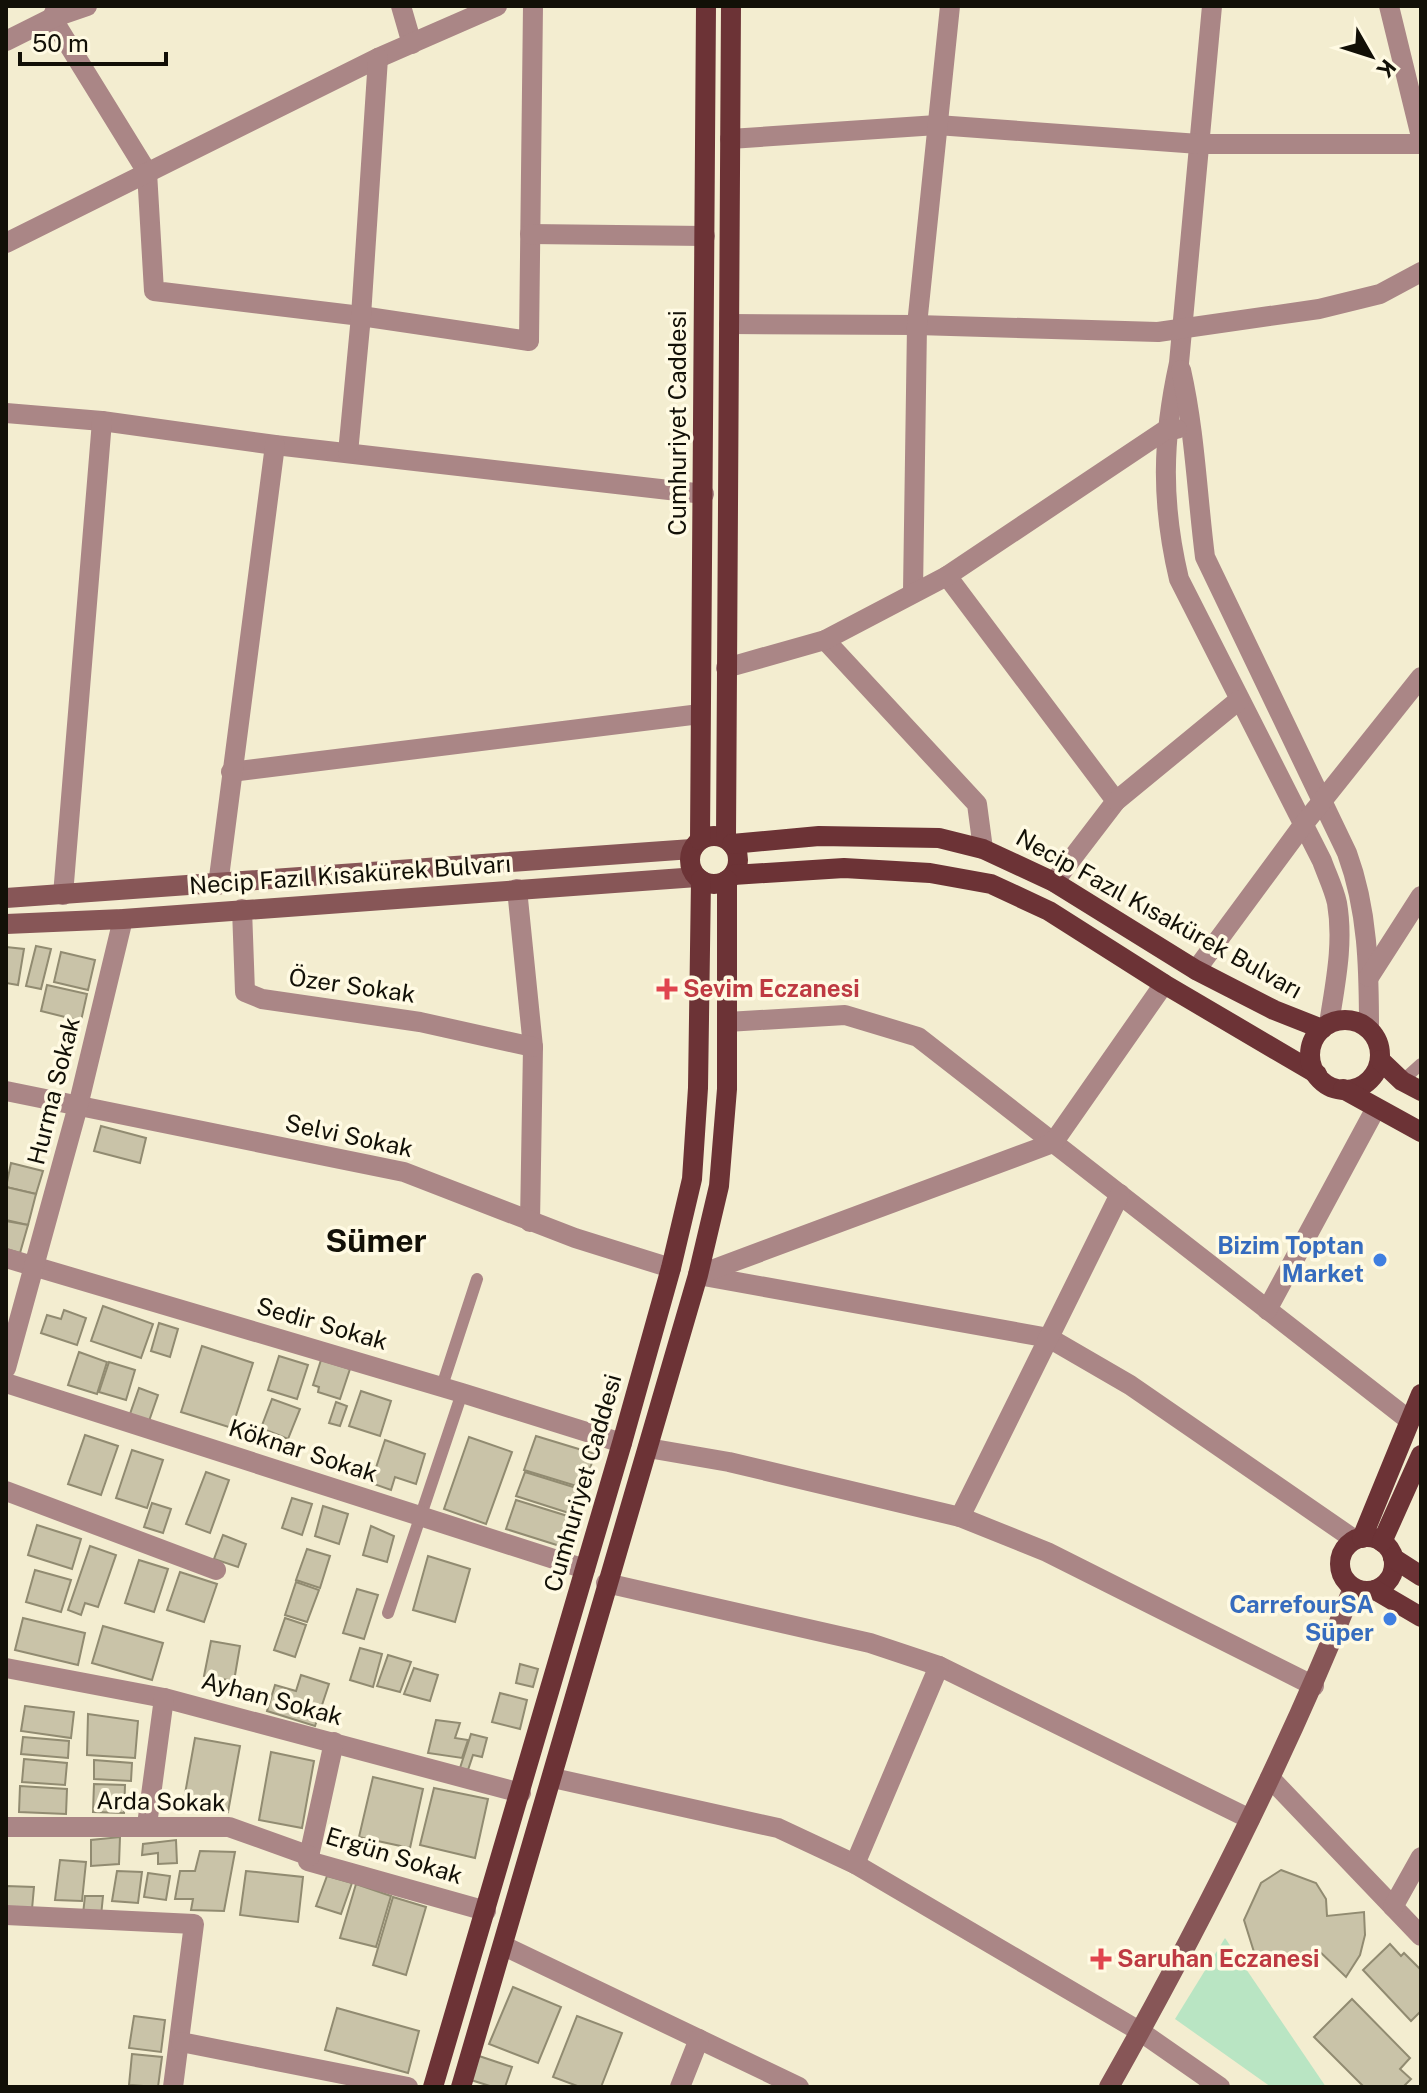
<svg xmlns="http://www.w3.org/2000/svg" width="1427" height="2093" font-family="'Public Sans',sans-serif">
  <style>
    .green { fill: #b9e5c3 }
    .building { fill: #c9c3a8; stroke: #918b71; stroke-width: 2 }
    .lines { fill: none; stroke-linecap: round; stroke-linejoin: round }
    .service { stroke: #aa8686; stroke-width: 12 }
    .minor { stroke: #aa8686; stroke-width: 20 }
    .secondary { stroke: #875657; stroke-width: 20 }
    .primary { stroke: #6c3336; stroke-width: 20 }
    .health-dot { fill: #e0444e; stroke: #fffae3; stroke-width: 3 }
    .shop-dot { fill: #3f7fe0; stroke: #fffae3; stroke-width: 3 }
    .labels { text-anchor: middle; stroke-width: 7; stroke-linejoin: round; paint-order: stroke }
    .street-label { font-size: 24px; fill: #121007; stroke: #fffae3 }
    .health-label { font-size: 24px; font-weight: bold; fill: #be3a42; stroke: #fffae3; text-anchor: start }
    .shop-label { font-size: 24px; font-weight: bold; fill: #366cbe; stroke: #fffae3; text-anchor: end }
    .district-label { font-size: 32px; font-weight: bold; fill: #121007; stroke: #fffae3 }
  </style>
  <rect width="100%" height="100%" fill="#f3edd0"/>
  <polygon class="green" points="1225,1938 1326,2087 1271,2087 1175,2019"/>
  <g class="building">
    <polygon points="36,946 51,949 41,989 26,986"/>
    <polygon points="6,947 24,949 18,985 6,983"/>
    <polygon points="61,952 95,960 88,990 54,982"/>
    <polygon points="47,985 87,994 81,1021 41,1011"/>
    <polygon points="101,1126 146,1138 140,1163 94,1151"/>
    <polygon points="11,1163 43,1171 36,1194 6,1187"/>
    <polygon points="6,1187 36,1194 28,1225 6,1220"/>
    <polygon points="6,1221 28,1225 20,1253 6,1249"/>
    <polygon points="103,1306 153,1324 141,1358 91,1341"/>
    <polygon points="64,1310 86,1318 77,1345 41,1333 47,1315 61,1319"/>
    <polygon points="159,1323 178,1329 170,1357 151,1351"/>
    <polygon points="202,1346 253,1363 232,1428 181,1412"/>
    <polygon points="79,1352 107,1362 97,1394 68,1385"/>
    <polygon points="279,1356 308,1365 297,1399 268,1390"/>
    <polygon points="321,1360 350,1369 340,1399 318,1392 319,1387 313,1385"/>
    <polygon points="109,1362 135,1370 126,1400 99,1392"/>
    <polygon points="139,1388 158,1395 149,1421 130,1414"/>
    <polygon points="361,1391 391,1401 380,1436 349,1426"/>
    <polygon points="272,1399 300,1409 288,1439 261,1428"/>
    <polygon points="336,1402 347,1406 340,1426 329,1423"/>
    <polygon points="85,1435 118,1446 101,1495 68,1484"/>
    <polygon points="536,1436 595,1454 583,1488 524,1470"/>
    <polygon points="469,1437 512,1452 486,1524 444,1509"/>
    <polygon points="385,1440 425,1454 416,1484 395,1477 391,1490 371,1483"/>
    <polygon points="132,1450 163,1460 147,1508 116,1498"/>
    <polygon points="206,1472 229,1480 210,1533 186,1524"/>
    <polygon points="525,1472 583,1490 575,1515 516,1496"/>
    <polygon points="292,1498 312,1504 302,1535 282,1528"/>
    <polygon points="516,1500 574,1518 563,1547 506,1529"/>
    <polygon points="152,1503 171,1509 163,1533 144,1527"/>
    <polygon points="323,1506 348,1514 339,1544 315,1536"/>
    <polygon points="37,1525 81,1539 72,1569 28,1555"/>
    <polygon points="371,1526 394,1536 387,1562 363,1555"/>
    <polygon points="223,1535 246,1544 238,1567 214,1559"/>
    <polygon points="90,1546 116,1555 98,1607 85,1603 81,1615 68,1610"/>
    <polygon points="307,1549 330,1556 320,1588 296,1580"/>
    <polygon points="428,1556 470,1569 455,1622 413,1610"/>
    <polygon points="139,1560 168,1569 154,1612 125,1603"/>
    <polygon points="35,1570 71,1580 61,1612 26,1602"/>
    <polygon points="180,1572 217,1584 204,1622 167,1610"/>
    <polygon points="296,1582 319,1590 307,1622 285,1615"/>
    <polygon points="357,1589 378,1595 364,1639 343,1633"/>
    <polygon points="23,1618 85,1633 78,1665 15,1650"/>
    <polygon points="285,1618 306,1625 295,1657 274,1650"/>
    <polygon points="103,1626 163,1643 152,1680 92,1663"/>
    <polygon points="211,1641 240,1646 234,1681 204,1676"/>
    <polygon points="360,1648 382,1654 373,1687 350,1680"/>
    <polygon points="388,1655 411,1662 400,1692 377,1686"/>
    <polygon points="520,1664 538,1669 533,1687 516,1683"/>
    <polygon points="414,1668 438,1675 430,1701 404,1694"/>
    <polygon points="301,1675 329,1684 315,1726 267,1711 275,1685 296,1691"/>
    <polygon points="500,1693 527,1700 520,1729 492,1722"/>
    <polygon points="25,1706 74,1712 71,1738 21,1731"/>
    <polygon points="88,1714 138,1721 135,1758 87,1755"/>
    <polygon points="436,1720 460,1723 455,1738 468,1740 462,1758 428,1753"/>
    <polygon points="471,1734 487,1738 482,1757 473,1755 468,1770 460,1768"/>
    <polygon points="23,1737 69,1741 68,1758 21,1754"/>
    <polygon points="195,1738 240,1746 228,1812 183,1805"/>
    <polygon points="271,1752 314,1761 302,1828 259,1820"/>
    <polygon points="24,1759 67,1763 65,1785 22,1782"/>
    <polygon points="94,1760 132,1763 131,1781 94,1779"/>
    <polygon points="373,1777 423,1789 410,1848 359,1837"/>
    <polygon points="94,1784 125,1785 124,1813 93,1812"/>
    <polygon points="20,1786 67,1789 66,1814 19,1812"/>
    <polygon points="434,1788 488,1799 475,1858 420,1845"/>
    <polygon points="120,1837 119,1864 91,1866 91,1840"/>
    <polygon points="176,1840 177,1863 158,1864 158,1853 142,1855 143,1844"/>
    <polygon points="200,1851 235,1852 224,1911 191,1910 193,1899 175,1899 180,1871 195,1871"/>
    <polygon points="60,1860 86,1862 82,1901 55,1900"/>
    <polygon points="1281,1870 1316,1883 1326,1899 1327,1916 1364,1912 1365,1935 1360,1955 1346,1977 1315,1947 1305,1960 1284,1965 1254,1952 1244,1920 1261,1883"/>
    <polygon points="117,1871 142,1872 138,1903 112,1901"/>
    <polygon points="246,1871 303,1877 298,1922 240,1915"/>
    <polygon points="148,1873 170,1876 166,1900 144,1897"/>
    <polygon points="327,1876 352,1883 341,1914 316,1906"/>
    <polygon points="356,1884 391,1896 376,1947 340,1938"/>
    <polygon points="6,1886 34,1887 32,1909 6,1909"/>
    <polygon points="85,1896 103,1896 101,1916 83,1914"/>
    <polygon points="393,1897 426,1907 406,1975 373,1965"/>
    <polygon points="1390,1944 1401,1956 1404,1953 1421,1970 1421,2011 1411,2021 1363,1970"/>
    <polygon points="513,1987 561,2007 538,2063 489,2044"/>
    <polygon points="1352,1999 1410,2058 1400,2069 1411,2079 1403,2087 1364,2087 1314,2037"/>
    <polygon points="337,2008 419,2031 408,2073 325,2050"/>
    <polygon points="134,2016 165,2020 161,2052 129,2048"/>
    <polygon points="577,2016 622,2033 601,2087 580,2087 553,2077"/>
    <polygon points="132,2054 162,2057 158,2087 129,2085"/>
    <polygon points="479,2056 512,2067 505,2087 493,2087 471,2080"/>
  </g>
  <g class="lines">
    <g class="service">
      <polyline points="1402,1081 1421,1064"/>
      <polyline points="442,1386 477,1279"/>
      <polyline points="388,1613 462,1393"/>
    </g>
    <g class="minor">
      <polyline points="57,6 52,18 147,172 154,291 361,316 529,341 533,6"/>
      <polyline points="401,6 412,44"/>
      <path d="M1212,6l-33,357c-17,77 -18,140 0,216l143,282c5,14 12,28 15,42 7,41 -2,81 -8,121"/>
      <polyline points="1389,6 1421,137"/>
      <polyline points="6,41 52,18 87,6"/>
      <polyline points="730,139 937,125 1199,144 1421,144"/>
      <polyline points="530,234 705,236"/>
      <polyline points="6,243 378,58 497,6"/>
      <polyline points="729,324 917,325 1158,332 1319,309 1380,294 1421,272"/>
      <path d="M1181,370c14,62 16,124 24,187l142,296c21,57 22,116 22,176"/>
      <polyline points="6,413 102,421 275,445 704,494"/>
      <polyline points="348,453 361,316 378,58"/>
      <polyline points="947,576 1116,801 1054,882"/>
      <polyline points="913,592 917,325 950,6"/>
      <polyline points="825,640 977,804 983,849"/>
      <polyline points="726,668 825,640 947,576 1167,429 1177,429"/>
      <polyline points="231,772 700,714"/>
      <polyline points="1116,801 1239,700"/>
      <polyline points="218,885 275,445"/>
      <polyline points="517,889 533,1047 530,1222"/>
      <polyline points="63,895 102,421"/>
      <polyline points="242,909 245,992 262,999 420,1022 533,1047"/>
      <polyline points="1196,970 1303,825 1421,677"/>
      <polyline points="1369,977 1421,896"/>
      <polyline points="727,1022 845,1015 918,1037 1409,1420"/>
      <polyline points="6,1091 404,1172 575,1238 671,1268"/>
      <polyline points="6,1258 462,1393 622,1443"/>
      <polyline points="698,1275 1049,1338 1130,1385 1355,1540"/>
      <polyline points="698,1275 1053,1143 1164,984"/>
      <polyline points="1267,1310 1376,1108"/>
      <polyline points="6,1368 78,1106 123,919"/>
      <polyline points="6,1383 585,1569"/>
      <polyline points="648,1448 729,1462 960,1517 1047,1552 1314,1686"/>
      <polyline points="6,1491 216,1570"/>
      <polyline points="960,1517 1120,1194"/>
      <polyline points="606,1583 870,1643 939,1666 1250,1819"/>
      <polyline points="6,1668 164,1698 521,1793"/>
      <polyline points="334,1742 308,1861 486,1911"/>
      <polyline points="553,1778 778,1828 855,1864 1141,2032 1220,2087"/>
      <polyline points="1270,1778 1421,1936"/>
      <polyline points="147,1825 164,1698"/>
      <polyline points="6,1827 229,1827 310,1856"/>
      <polyline points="855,1864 939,1666"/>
      <polyline points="1393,1907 1421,1857"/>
      <polyline points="6,1915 194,1924 173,2087"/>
      <polyline points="504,1946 799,2087"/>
      <polyline points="181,2042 408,2087"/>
      <polyline points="680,2087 699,2039"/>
    </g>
    <g class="secondary">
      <polyline points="6,898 692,849"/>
      <polyline points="6,924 123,919 697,877"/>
      <path d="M1109,2087c91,-161 175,-327 244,-499"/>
    </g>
    <g class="primary">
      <circle cx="714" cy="860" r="24"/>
      <polyline points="726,838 731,6"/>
      <polyline points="700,840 706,6"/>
      <polyline points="732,844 819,836 939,838 983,849 1054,882 1196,970 1274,1010 1322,1029"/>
      <polyline points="733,875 844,868 930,873 991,884 1049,911 1164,984 1317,1074"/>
      <circle cx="1345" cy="1055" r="35"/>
      <polyline points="1380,1060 1402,1081 1421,1091"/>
      <polyline points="1343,1089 1421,1132"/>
      <circle cx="1367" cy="1564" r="27"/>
      <polyline points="1362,1538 1421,1394"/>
      <polyline points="1382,1542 1421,1455"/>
      <polyline points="1393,1558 1421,1576"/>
      <polyline points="1375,1590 1421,1617"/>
      <polyline points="433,2087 622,1443 671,1268 692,1179 698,1088 701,880"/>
      <polyline points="461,2087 698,1275 719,1186 727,1089 727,880"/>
    </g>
  </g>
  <g class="health-dot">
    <path d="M663 977h8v8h8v8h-8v8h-8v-8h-8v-8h8z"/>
    <path d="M1097 1947h8v8h8v8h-8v8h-8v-8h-8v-8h8z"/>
  </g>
  <g class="shop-dot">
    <circle cx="1380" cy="1260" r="8"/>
    <circle cx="1390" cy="1619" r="8"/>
  </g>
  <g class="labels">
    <g class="street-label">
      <text transform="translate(678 423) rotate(-90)" y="8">Cumhuriyet Caddesi</text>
      <text transform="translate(350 875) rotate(-4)" y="8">Necip Fazıl Kısakürek Bulvarı</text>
      <text transform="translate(1159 914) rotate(29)" y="8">Necip Fazıl Kısakürek Bulvarı</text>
      <text transform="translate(352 986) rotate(8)" y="8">Özer Sokak</text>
      <text transform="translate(54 1091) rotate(-76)" y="8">Hurma Sokak</text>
      <text transform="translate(349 1136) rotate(12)" y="8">Selvi Sokak</text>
      <text transform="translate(322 1324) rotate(16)" y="8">Sedir Sokak</text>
      <text transform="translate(303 1451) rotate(18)" y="8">Köknar Sokak</text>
      <text transform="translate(583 1483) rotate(-74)" y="8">Cumhuriyet Caddesi</text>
      <text transform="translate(272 1699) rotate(15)" y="8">Ayhan Sokak</text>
      <text transform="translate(161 1802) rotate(1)" y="8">Arda Sokak</text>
      <text transform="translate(394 1856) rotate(17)" y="8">Ergün Sokak</text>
    </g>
    <g class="health-label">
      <text x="683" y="997">Sevim Eczanesi</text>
      <text x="1117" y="1967">Saruhan Eczanesi</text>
    </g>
    <g class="shop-label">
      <text x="1364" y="1254">Bizim Toptan<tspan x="1364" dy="28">Market</tspan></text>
      <text x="1374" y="1613">CarrefourSA<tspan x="1374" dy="28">Süper</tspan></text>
    </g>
    <g class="district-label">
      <text x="376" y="1252">Sümer</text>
    </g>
  </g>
  <rect width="1427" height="2093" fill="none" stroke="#121007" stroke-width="16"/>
  <g transform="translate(1371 56) rotate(129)" stroke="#fffae3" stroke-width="6" paint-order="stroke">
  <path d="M0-6L14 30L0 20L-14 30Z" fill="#121007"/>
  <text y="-12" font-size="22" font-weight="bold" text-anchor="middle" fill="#121007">K</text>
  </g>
  <path d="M20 52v12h146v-12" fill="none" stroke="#121007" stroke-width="4"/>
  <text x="32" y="52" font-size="24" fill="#121007" stroke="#fffae3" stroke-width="6" paint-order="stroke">50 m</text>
</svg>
